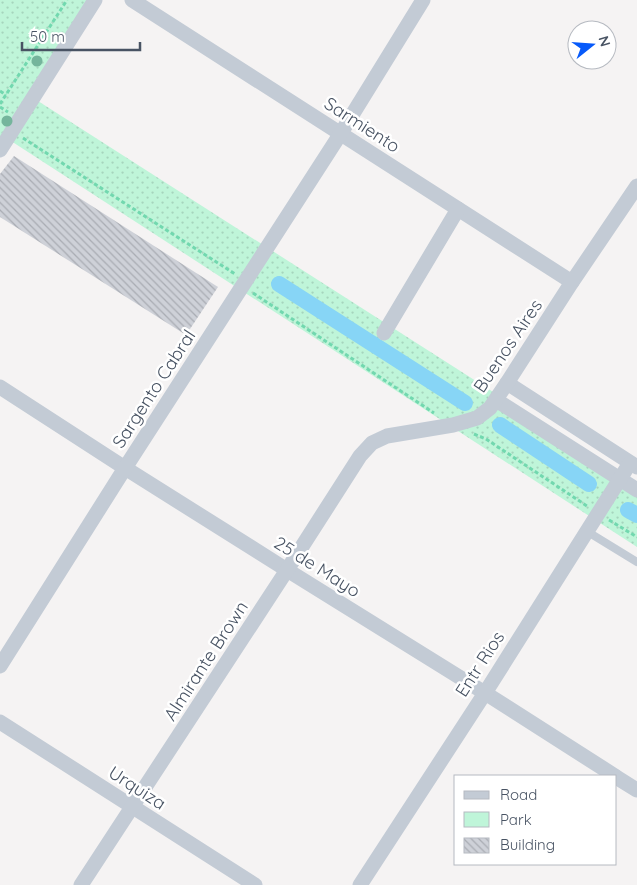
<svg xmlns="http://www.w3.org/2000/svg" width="637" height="885" font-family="Quicksand,sans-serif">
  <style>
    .green { fill: url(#green-dots) }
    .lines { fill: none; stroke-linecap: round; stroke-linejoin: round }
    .canal { stroke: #87d5f6; stroke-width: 16 }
    .building { fill: url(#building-back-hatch) }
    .path { stroke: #72d8af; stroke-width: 3; stroke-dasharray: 4 2.5; stroke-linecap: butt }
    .service { stroke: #c3cbd5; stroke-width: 8 }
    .minor { stroke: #c3cbd5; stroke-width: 15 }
    .tree { fill: #75b59c }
    .labels { text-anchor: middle; stroke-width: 5; stroke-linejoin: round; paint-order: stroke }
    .street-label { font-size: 18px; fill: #485363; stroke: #fff }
  </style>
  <defs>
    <pattern id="green-dots" width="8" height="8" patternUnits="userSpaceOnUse" patternTransform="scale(1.25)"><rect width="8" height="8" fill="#bff5d9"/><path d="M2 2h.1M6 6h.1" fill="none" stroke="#a6d4bd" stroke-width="1.8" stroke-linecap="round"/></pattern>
    <pattern id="building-back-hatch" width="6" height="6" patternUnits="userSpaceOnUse" patternTransform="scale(1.25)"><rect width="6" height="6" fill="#ced1d8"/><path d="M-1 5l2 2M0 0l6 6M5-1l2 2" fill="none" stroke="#a9acb3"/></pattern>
  </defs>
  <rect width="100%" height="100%" fill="#f5f3f3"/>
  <g class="green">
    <polygon points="0,0 95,0 0,150"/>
    <polygon points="38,101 637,484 637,547 11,141"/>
  </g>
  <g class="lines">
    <g class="canal">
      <polyline points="279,284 465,403"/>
      <polyline points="500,425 589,484"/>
      <polyline points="628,510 637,515"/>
    </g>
  </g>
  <polygon class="building" points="14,156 218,287 186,335 0,217 0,174"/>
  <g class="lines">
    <g class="path">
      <polyline points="0,91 6,95"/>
      <polyline points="0,104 67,0"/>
      <polyline points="0,107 8,112"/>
      <polyline points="23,138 235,274"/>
      <polyline points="253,293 434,413"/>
      <polyline points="474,434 486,439 587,506"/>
      <polyline points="609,520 637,537"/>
    </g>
    <polyline class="service" points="588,532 637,562"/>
    <g class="minor">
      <polyline points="132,0 572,282"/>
      <polyline points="0,150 95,0"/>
      <polyline points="384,333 458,209"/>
      <polyline points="507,383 637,467"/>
      <polyline points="0,387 125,468 287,570 485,693 615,776"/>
      <polyline points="496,400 637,490"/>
      <polyline points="0,666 125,468 341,133 423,0"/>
      <polyline points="0,722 255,885"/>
      <polyline points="616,777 637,790"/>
      <polyline points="81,885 287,570 360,456 372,443 387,436 453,425 477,418 490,408 507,383 572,282 637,186"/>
      <polyline points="360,885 485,693 630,463"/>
    </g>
  </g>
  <g class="tree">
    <circle cx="37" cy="61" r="5.5"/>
    <circle cx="7" cy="121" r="5.5"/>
  </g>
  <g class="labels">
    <g class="street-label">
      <text transform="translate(362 125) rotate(33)" y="6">Sarmiento</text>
      <text transform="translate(508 346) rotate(-56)" y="6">Buenos Aires</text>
      <text transform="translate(154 389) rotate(-57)" y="6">Sargento Cabral</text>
      <text transform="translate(317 567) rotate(32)" y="6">25 de Mayo</text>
      <text transform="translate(206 661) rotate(-57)" y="6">Almirante Brown</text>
      <text transform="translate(480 664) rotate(-57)" y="6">Entr Rios</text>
      <text transform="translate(137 788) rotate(33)" y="6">Urquiza</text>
    </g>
  </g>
  <rect x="454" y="775" width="162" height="90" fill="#ffffff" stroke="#b6bac1"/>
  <rect x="464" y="791" width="25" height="8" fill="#c3cbd5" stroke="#b6bac1"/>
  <text x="500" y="800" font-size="15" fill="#485363">Road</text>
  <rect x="464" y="812" width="25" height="15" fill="#bff5d9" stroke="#b6bac1"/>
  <text x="500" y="825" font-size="15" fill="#485363">Park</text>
  <rect x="464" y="838" width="25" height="15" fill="url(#building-back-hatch)" stroke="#b6bac1"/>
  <text x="500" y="850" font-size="15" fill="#485363">Building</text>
  <g transform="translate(592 45) rotate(73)"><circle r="24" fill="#ffffff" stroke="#b6bac1"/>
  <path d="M0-4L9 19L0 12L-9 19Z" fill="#075afa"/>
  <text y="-8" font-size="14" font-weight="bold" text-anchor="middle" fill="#485363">N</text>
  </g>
  <path d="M22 42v8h118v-8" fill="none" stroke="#485363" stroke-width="2.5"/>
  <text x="30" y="42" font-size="15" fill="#485363" stroke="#ffffff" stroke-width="4" paint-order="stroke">50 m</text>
</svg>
